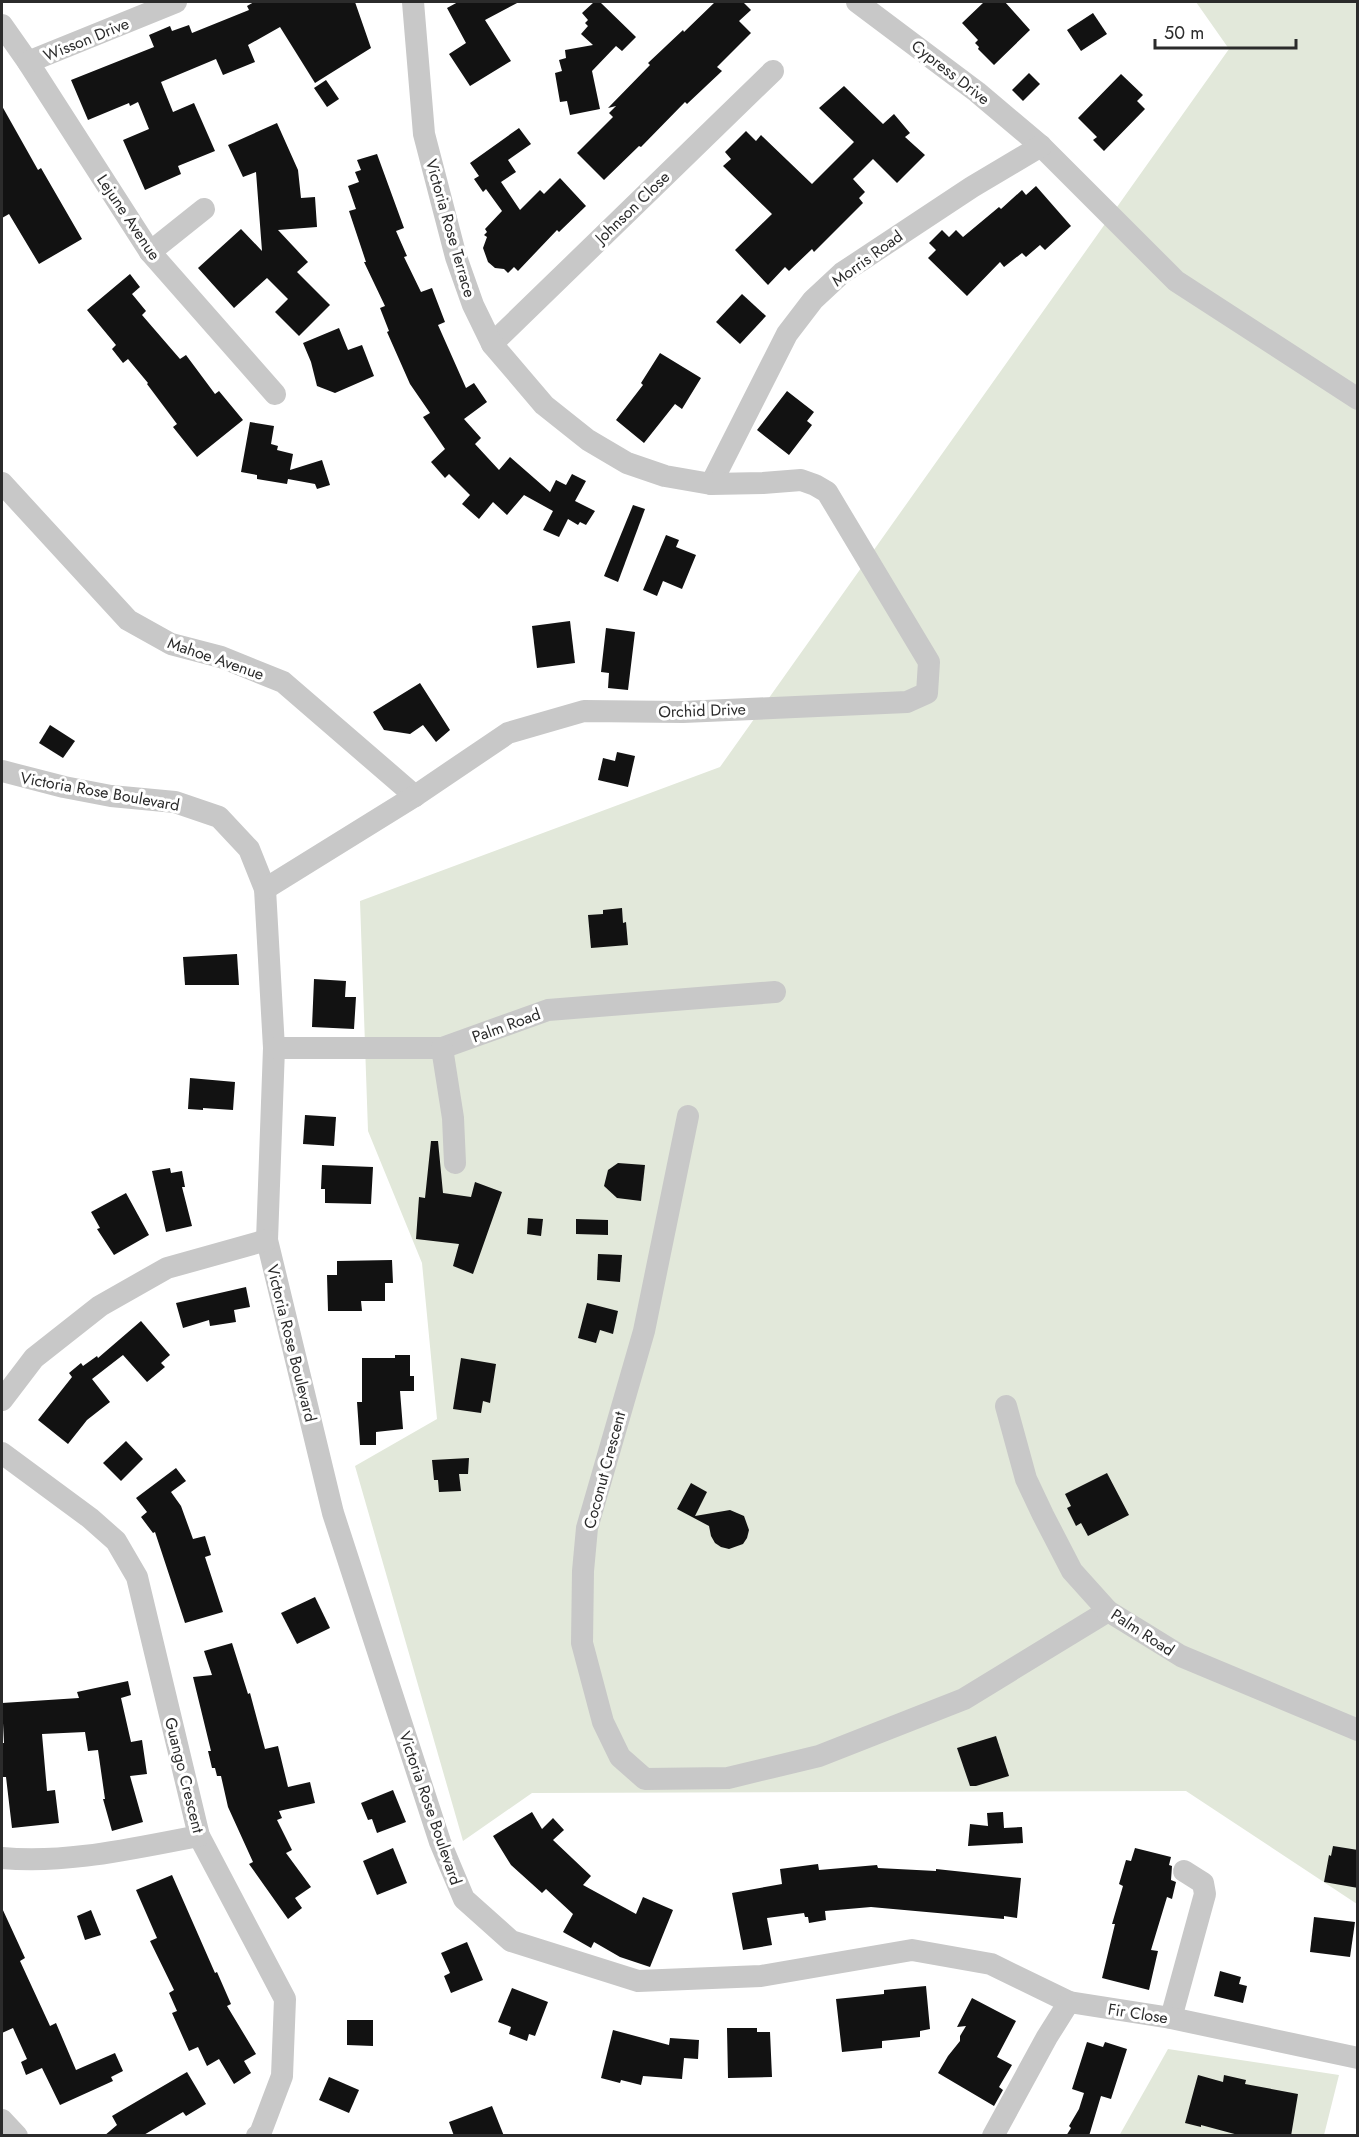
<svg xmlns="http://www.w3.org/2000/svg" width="1359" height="2137" font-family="Jost,sans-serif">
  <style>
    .green { fill: #e2e8da }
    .building { fill: #121212 }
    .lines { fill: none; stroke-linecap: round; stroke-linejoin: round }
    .street { stroke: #c8c8c8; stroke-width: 22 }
    .labels { text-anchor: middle; stroke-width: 6; stroke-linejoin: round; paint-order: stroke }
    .street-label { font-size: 16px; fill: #2b2b2b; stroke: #fff }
  </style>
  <rect width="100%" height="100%" fill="#fff"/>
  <g class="green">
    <polygon points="1196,2 1357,2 1357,1904 1186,1791 532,1793 463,1841 355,1466 437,1419 422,1263 368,1131 360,901 720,767 1229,49"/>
    <polygon points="1168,2049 1339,2075 1324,2135 1119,2136"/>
  </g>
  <g class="building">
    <polygon points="254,2 355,2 371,48 315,83 280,27 248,45 255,62 223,75 216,59 161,82 173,112 194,103 215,151 178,166 181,174 145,190 123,140 149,129 138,102 130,106 129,103 88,120 71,80 154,47 149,35 170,26 172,31 189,25 192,33 249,10 247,6"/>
    <polygon points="458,2 519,2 485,20 511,61 470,86 449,54 466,43 447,8"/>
    <polygon points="594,2 600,2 636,37 622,51 616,46 592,71 600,109 570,115 567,101 560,102 555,73 562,71 559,60 566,58 565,50 593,45 581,34 588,26 585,23 588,20 582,13"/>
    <polygon points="715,2 743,2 751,10 739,21 751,33 717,67 722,71 687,104 685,102 641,147 639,146 604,180 577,153 613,117 609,113 616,106 608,108 650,65 648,63 683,30 684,32"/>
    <polygon points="984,2 1005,2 1030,30 994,65 978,49 979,47 975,43 978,40 962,23"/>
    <polygon points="1093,13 1107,34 1081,51 1067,30"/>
    <polygon points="1029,73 1040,84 1023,101 1012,90"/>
    <polygon points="1121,74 1143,95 1137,101 1145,109 1104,151 1093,140 1097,137 1078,118"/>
    <polygon points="326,80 339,99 327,107 314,88"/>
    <polygon points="844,86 883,124 894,114 910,133 905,137 925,155 897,183 873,159 853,179 865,192 859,198 863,203 814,252 812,249 789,271 785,267 768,285 735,250 772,214 723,166 731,159 725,152 746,131 756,141 761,135 812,184 854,142 819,108"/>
    <polygon points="2,106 38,170 41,168 82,239 39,264 9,214 2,218"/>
    <polygon points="277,123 298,170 301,198 315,197 317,227 278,230 308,262 297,272 330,305 299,336 275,312 288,299 267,278 234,308 198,268 241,229 262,251 256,172 243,177 228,145"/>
    <polygon points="519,128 531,144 508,160 516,172 501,182 520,210 540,190 544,194 560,178 586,206 559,232 557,230 518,271 514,267 508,273 504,269 495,268 488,262 483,248 487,237 484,235 487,232 485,229 502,211 486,189 483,192 474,179 479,176 470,163"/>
    <polygon points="377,154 404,228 396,231 407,256 404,257 421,292 432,288 445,322 438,325 466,388 474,383 487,402 464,419 481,438 475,444 499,470 510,457 550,492 556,480 566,485 572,474 586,481 575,501 595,511 586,525 580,522 578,525 568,519 559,537 543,530 553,511 524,495 507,515 493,502 479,519 462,504 470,495 449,474 445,478 431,462 445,449 423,417 430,413 410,384 387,332 389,331 380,308 385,306 364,262 366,262 349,211 356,209 348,186 359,182 355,172 361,170 357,160"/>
    <polygon points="1036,186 1071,226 1045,250 1040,245 1026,257 1022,253 1004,267 1000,262 967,296 928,258 936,250 929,243 942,230 949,237 956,230 963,237 999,207 1001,209 1022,190 1026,195"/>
    <polygon points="130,274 140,287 132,294 146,311 142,315 180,359 186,355 215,394 219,391 243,420 197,457 173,427 177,424 147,384 148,383 128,359 123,363 112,349 116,345 87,310"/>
    <polygon points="742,294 766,316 740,344 716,322"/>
    <polygon points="339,328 348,350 362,345 374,376 335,393 317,386 311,362 303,343"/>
    <polygon points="660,353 701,378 682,409 675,404 644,443 616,420 643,385 641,383"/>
    <polygon points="787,391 814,412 807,421 812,425 789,455 757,430"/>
    <polygon points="250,422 274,426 271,444 278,446 277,450 293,454 290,470 322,460 330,485 317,489 315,484 288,479 287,484 257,479 257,475 241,472"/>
    <polygon points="633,505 645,509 618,582 604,576"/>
    <polygon points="666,535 679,540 676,547 696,555 682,589 663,581 657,596 643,590"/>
    <polygon points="570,621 575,663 537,668 532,626"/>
    <polygon points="606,628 635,632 628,690 608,688 609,673 601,672"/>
    <polygon points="420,683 450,730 436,742 423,725 410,734 384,730 373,712"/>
    <polygon points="50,725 75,741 63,758 39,743"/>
    <polygon points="617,752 635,756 628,787 598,780 603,758 615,761"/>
    <polygon points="622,908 623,923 626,922 628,945 591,948 588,915 603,914 603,910"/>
    <polygon points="237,954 239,985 185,985 183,957"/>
    <polygon points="314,979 346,981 345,997 356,997 354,1029 312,1027"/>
    <polygon points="190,1078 235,1082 233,1110 203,1108 203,1110 188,1109"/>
    <polygon points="305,1115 336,1117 334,1146 303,1144"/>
    <polygon points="431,1141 438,1141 443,1193 471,1197 475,1182 502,1192 473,1274 453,1266 459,1244 416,1239 419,1197 425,1198"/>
    <polygon points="618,1163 645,1165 641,1201 617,1198 604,1186 608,1170"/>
    <polygon points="322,1165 373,1167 371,1204 325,1203 325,1189 321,1189"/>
    <polygon points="170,1168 171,1173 182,1171 185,1187 182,1187 192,1226 166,1232 152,1171"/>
    <polygon points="126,1193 149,1235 114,1255 97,1229 100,1228 91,1212"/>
    <polygon points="528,1218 543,1219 541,1236 527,1234"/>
    <polygon points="576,1219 608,1220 608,1235 576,1234"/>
    <polygon points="598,1254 622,1255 620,1282 597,1280"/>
    <polygon points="392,1260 393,1283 385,1283 385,1301 361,1301 362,1311 328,1311 327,1275 337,1275 337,1261"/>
    <polygon points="246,1287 250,1307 234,1310 236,1322 210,1326 209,1320 183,1328 176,1303"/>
    <polygon points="587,1303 618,1311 613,1334 600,1330 596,1343 578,1338"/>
    <polygon points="141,1321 170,1355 161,1363 165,1367 147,1382 123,1355 92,1379 110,1402 87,1420 68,1444 38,1420 72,1377 69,1373 81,1363 83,1366 97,1356 98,1358"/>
    <polygon points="395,1355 410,1355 410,1376 414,1376 414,1391 400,1391 403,1429 376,1432 376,1445 360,1445 357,1402 362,1402 362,1358 395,1358"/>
    <polygon points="461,1358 496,1364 490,1403 483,1401 481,1413 453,1409"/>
    <polygon points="126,1441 143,1459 121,1481 103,1463"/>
    <polygon points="469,1458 468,1474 459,1474 461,1491 439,1492 438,1480 434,1480 432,1460"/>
    <polygon points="176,1468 186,1481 171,1492 181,1506 193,1539 205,1536 211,1555 205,1557 223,1612 185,1623 155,1532 153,1533 141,1517 147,1512 136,1498"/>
    <polygon points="1107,1473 1129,1515 1088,1536 1081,1523 1076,1526 1067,1508 1071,1506 1065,1494"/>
    <polygon points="691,1483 707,1492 695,1516 730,1510 744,1516 749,1530 747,1538 743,1544 729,1549 721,1547 715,1543 711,1536 709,1526 677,1509"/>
    <polygon points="315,1597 330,1628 297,1644 281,1613"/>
    <polygon points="232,1643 248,1694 250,1693 265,1749 278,1746 288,1787 310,1782 315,1803 279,1811 282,1818 277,1820 292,1850 286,1853 311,1887 295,1898 302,1908 288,1919 249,1864 253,1862 228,1807 221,1776 217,1776 215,1768 212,1768 208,1751 211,1751 193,1677 212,1675 204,1651"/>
    <polygon points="128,1681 131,1695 121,1698 131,1742 142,1740 147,1774 130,1776 143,1822 112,1831 103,1799 105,1799 98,1750 88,1751 85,1732 42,1734 47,1791 55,1790 59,1823 12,1828 6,1777 2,1777 2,1743 4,1743 2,1703 79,1698 77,1692"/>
    <polygon points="996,1736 1009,1776 976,1786 970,1786 957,1748"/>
    <polygon points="393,1790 406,1822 377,1833 372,1819 368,1820 361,1803"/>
    <polygon points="532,1812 542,1829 553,1818 564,1830 553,1840 591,1876 583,1885 636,1914 643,1897 673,1910 650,1967 620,1957 594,1942 591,1948 563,1932 573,1914 546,1889 542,1893 511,1865 493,1836"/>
    <polygon points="1003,1812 1004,1828 1022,1827 1023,1843 968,1846 970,1824 988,1826 987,1813"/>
    <polygon points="1333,1846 1358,1850 1358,1888 1324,1882 1329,1855 1331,1856"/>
    <polygon points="393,1848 407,1883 377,1895 363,1861"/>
    <polygon points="1135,1848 1171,1857 1169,1865 1172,1866 1171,1880 1176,1882 1172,1899 1167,1897 1151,1950 1158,1951 1149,1990 1102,1978 1115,1924 1112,1924 1123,1886 1119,1884 1126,1860 1131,1861"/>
    <polygon points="818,1864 819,1870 877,1865 878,1868 936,1871 936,1869 1021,1878 1017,1918 1004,1916 1004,1919 871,1907 825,1911 826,1920 809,1923 808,1917 805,1917 804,1913 767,1918 772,1945 743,1950 732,1893 782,1884 780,1869"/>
    <polygon points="172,1875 215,1973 217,1972 231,2004 227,2006 256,2054 244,2061 251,2073 234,2084 219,2059 207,2066 198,2047 189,2051 172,2013 177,2011 169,1993 174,1990 150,1941 157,1938 136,1890"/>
    <polygon points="2,1908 25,1958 20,1961 50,2026 56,2023 76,2070 115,2053 123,2071 111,2077 113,2081 60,2105 42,2068 26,2075 21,2062 27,2059 13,2028 2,2033"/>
    <polygon points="91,1910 101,1935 85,1940 77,1916"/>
    <polygon points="1314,1917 1355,1922 1350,1957 1310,1952"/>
    <polygon points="467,1942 483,1980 451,1993 444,1976 450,1973 441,1953"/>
    <polygon points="1220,1971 1241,1977 1239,1984 1247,1986 1243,2003 1214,1996"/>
    <polygon points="926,1986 930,2029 920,2031 920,2037 882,2041 882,2048 842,2052 836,1999 884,1994 884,1990"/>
    <polygon points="512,1988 548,2002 535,2036 529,2034 527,2041 509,2034 511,2027 498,2022"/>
    <polygon points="972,1998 1016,2021 997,2057 1012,2065 999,2087 1003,2090 994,2106 938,2073 948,2056 960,2041 960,2036 966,2026 957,2027"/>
    <polygon points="347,2020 373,2020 373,2046 347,2045"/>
    <polygon points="727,2028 757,2028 757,2032 770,2032 772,2077 728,2078"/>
    <polygon points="613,2030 669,2045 670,2038 699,2040 698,2059 684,2058 682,2079 643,2076 641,2085 621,2080 620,2083 601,2078"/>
    <polygon points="1087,2042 1103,2047 1105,2042 1127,2049 1111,2099 1101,2096 1089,2136 1066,2136 1071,2128 1069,2126 1079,2109 1084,2093 1072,2089"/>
    <polygon points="187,2072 206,2104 186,2116 183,2112 142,2136 104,2136 117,2125 112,2116"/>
    <polygon points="1198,2075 1223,2082 1224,2075 1246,2080 1245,2084 1298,2094 1291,2136 1242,2136 1201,2125 1201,2127 1185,2123"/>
    <polygon points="329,2077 359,2090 349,2113 319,2100"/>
    <polygon points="492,2106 504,2136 454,2136 449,2122"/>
  </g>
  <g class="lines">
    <g class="street">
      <polyline points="857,2 977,92 1041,146 1176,281 1358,399"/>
      <polyline points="2,25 28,62 150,252 275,394"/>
      <polyline points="28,62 176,2"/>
      <polyline points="150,252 204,209"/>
      <polyline points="492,344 773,71"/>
      <polyline points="2,483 128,620 171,644 221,657 283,682 415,796"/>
      <polyline points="711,484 787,334 813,300 842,273 972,187 1041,146"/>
      <polyline points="2,771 64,787 111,796 175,802 219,817 249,849 265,889 274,1048 267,1240 333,1513 440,1842 464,1899 511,1941 638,1981 761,1976 912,1950 991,1964 1069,2002"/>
      <polyline points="265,889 415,796 508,733 584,711 683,712 907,702 927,693 929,662 827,492 815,485 801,480 763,483 711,484 665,476 627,463 588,440 544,405 492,344 473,305 456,257 424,134 413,2"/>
      <polyline points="274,1048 442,1048 548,1010 775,992"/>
      <polyline points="442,1048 453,1118 455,1163"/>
      <polyline points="688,1116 644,1331 587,1528 583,1571 582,1643 603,1722 620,1757 645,1779 728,1778 819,1756 964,1699 1108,1611"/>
      <polyline points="2,1400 34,1358 100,1306 167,1268 267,1240"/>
      <polyline points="1006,1406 1026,1479 1043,1515 1072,1571 1108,1611 1181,1656 1358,1730"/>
      <polyline points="2,1453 90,1518 116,1541 137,1577 199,1836 285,1999 282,2076 260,2134 257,2136"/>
      <path d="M2,1858c66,6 132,-10 197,-22"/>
      <polyline points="1171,2018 1205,1894 1203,1883 1184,1871"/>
      <polyline points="2,2120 17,2136"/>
      <polyline points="993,2136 1047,2037 1069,2002 1171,2018 1358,2058"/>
    </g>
  </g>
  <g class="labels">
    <g class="street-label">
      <text transform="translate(86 39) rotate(-22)" y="6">Wisson Drive</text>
      <text transform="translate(951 72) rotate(38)" y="6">Cypress Drive</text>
      <text transform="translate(632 207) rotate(-44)" y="6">Johnson Close</text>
      <text transform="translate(129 217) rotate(56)" y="6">Lejune Avenue</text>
      <text transform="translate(451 228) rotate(74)" y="6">Victoria Rose Terrace</text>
      <text transform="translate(867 258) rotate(-36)" y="6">Morris Road</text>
      <text transform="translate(216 658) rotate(19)" y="6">Mahoe Avenue</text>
      <text transform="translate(702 710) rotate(-2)" y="6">Orchid Drive</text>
      <text transform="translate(100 791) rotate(10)" y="6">Victoria Rose Boulevard</text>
      <text transform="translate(506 1025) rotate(-20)" y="6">Palm Road</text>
      <text transform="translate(292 1343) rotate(76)" y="6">Victoria Rose Boulevard</text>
      <text transform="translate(604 1470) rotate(-75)" y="6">Coconut Crescent</text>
      <text transform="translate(1143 1632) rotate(33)" y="6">Palm Road</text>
      <text transform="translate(185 1775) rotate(76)" y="6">Guango Crescent</text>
      <text transform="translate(431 1808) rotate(71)" y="6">Victoria Rose Boulevard</text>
      <text transform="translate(1138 2013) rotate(9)" y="6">Fir Close</text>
    </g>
  </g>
  <rect width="1359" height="2137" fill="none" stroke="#2b2b2b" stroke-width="6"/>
  <path d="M1155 39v9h141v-9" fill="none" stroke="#2b2b2b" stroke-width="3"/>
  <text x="1164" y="39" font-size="18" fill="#2b2b2b" stroke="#ffffff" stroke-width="4.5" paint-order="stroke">50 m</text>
</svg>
